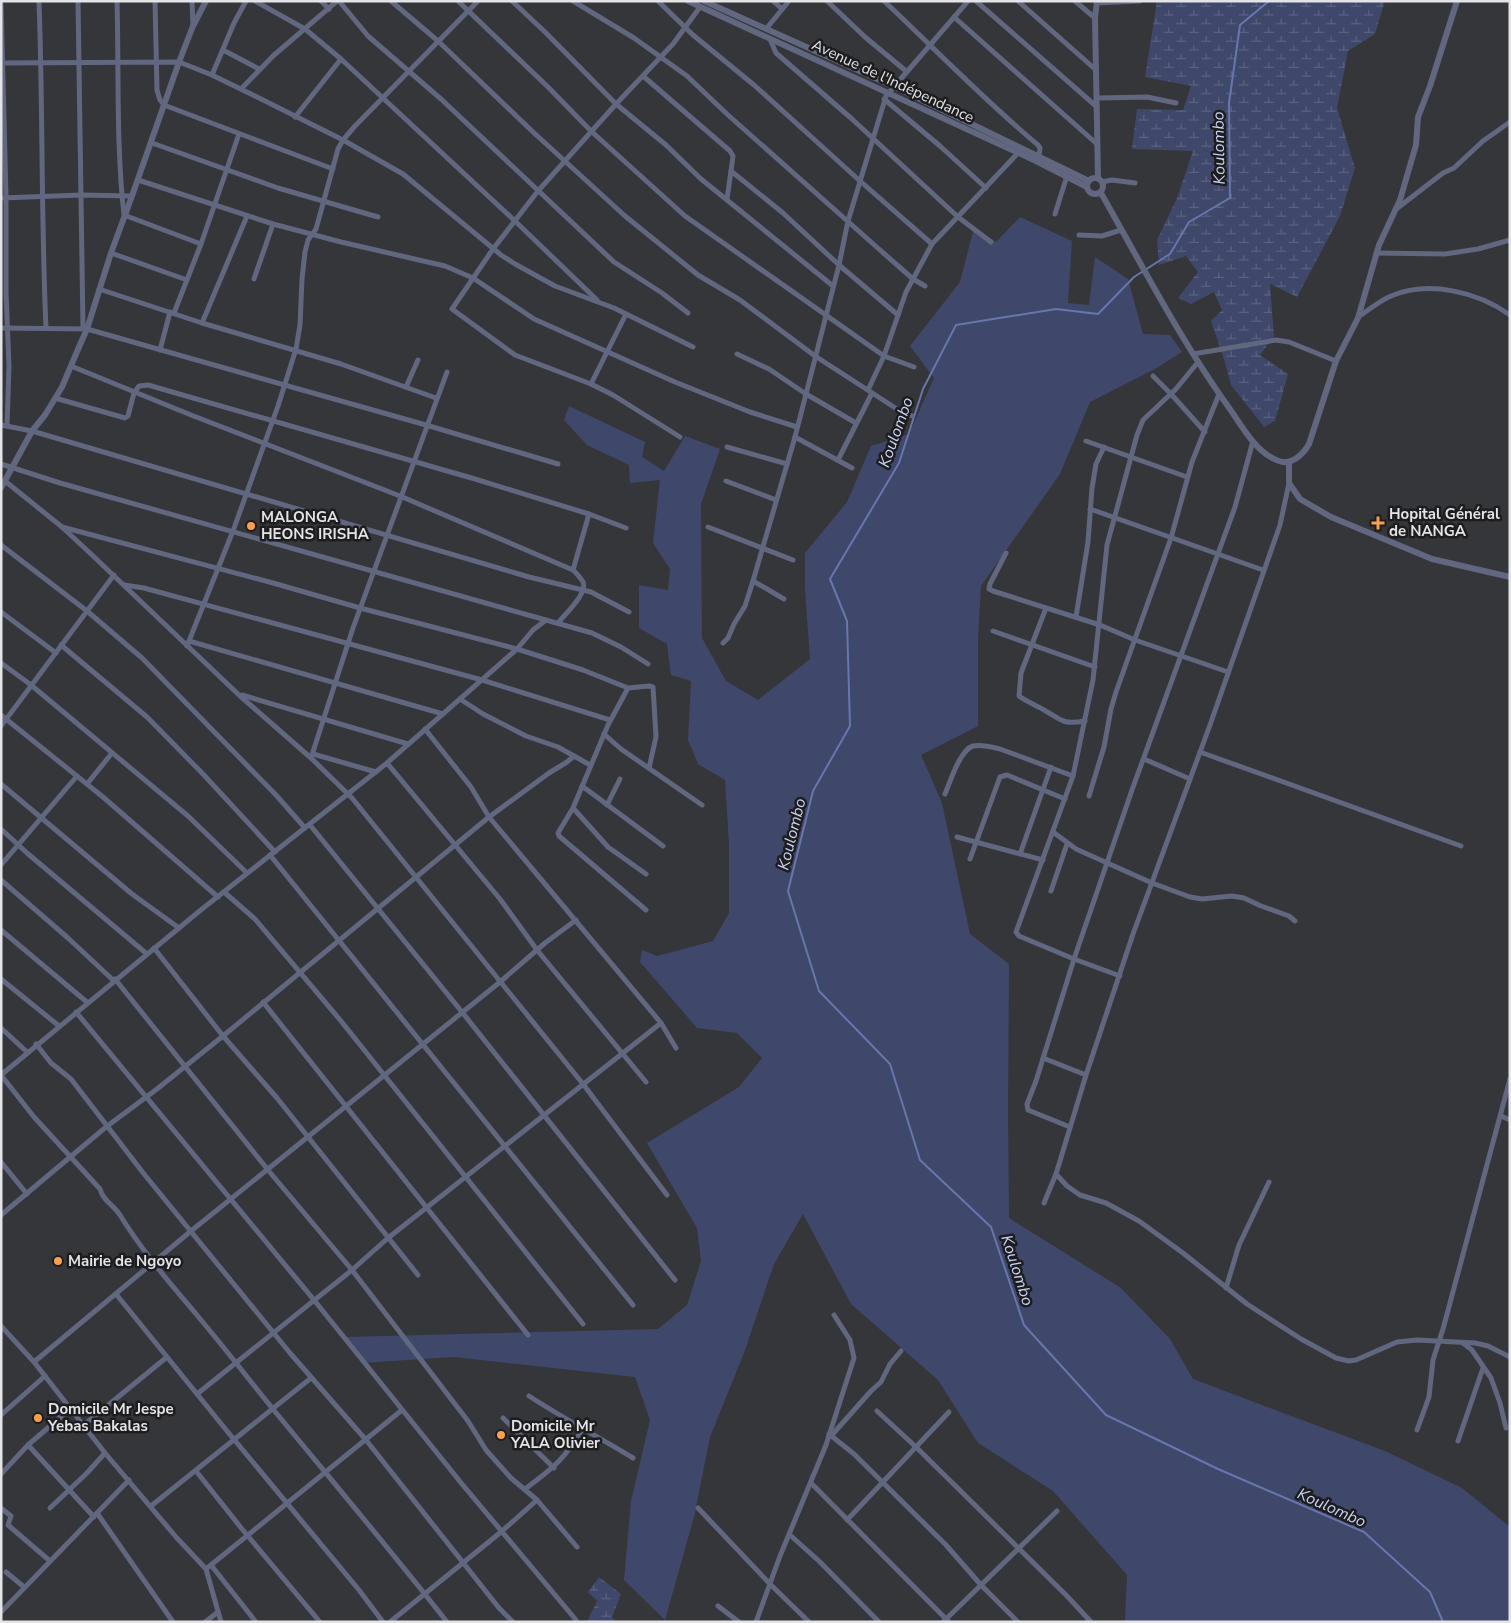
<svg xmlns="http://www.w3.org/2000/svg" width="1511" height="1623" font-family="'Nunito Sans',sans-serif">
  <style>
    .grass { fill: #3f486a }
    .wetland { fill: url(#wetland-marsh) }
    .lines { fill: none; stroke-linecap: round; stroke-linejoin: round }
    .stream { stroke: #6776ad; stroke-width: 2 }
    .minor { stroke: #60677f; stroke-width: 5 }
    .tertiary { stroke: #60677f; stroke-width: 6 }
    .poi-dot { fill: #f8a04b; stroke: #1d1d1f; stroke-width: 2 }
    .labels { text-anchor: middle; stroke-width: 5; stroke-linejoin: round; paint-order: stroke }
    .street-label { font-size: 15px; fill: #e4e4e7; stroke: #1d1d1f }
    .poi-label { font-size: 15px; font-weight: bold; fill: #e4e4e7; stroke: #1d1d1f; text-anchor: start }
    .water-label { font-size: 16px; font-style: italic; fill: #c9d2f3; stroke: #1d1d1f }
  </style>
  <defs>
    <pattern id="wetland-marsh" width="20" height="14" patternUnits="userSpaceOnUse" patternTransform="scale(1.25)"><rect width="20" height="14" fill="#3f486a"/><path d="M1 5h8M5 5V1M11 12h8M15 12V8" fill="none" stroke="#5b627f"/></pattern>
  </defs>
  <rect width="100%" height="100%" fill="#35363a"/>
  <polygon class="grass" points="1020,217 1072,241 1068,303 1089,305 1095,257 1128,279 1143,334 1170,335 1182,352 1155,369 1090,402 1060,474 981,586 978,639 978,726 921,755 942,803 970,934 1009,964 1008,1113 1009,1218 1121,1288 1170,1339 1193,1379 1385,1451 1462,1488 1510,1527 1510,1622 1125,1622 1127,1575 1053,1491 978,1443 938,1380 851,1304 803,1214 774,1264 744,1353 710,1437 694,1517 665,1620 624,1580 631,1501 650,1420 635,1377 454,1357 362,1363 346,1337 658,1329 687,1305 701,1261 697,1228 647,1143 739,1087 762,1058 737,1033 697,1028 640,962 642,950 657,956 713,941 729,913 729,844 725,780 698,764 688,740 691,681 671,675 667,644 639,628 639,585 668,590 670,569 653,543 660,480 630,483 629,465 587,445 564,420 569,406 645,442 642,457 664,471 685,436 720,449 701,504 702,638 726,681 758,700 810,659 805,589 805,553 847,502 871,446 909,434 934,378 910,346 960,282 974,228 996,242"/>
  <g class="wetland">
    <polygon points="1157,1 1385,1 1375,34 1348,51 1337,108 1355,168 1340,216 1297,297 1270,284 1274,336 1260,355 1288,374 1275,421 1264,427 1231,385 1224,359 1211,321 1222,310 1214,292 1191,304 1178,298 1198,272 1186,256 1159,265 1157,240 1177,198 1193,151 1132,149 1137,109 1183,110 1191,86 1145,77"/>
    <polygon points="599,1577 621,1594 612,1617 616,1622 587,1622 597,1601 588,1592"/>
  </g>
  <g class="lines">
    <polyline class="stream" points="1269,1 1240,25 1229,103 1230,198 1189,222 1170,254 1134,277 1098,314 1056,309 956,325 923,389 899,463 830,579 847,621 850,726 813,791 788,891 819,991 890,1064 920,1160 991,1227 1024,1325 1106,1415 1218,1469 1364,1532 1430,1592 1443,1622"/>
    <g class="minor">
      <polyline points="1,1 6,197 6,293 9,366 7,426"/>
      <path d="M39,1c4,109 2,218 7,327"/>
      <polyline points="78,1 83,328"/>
      <path d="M117,1c2,71 -1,144 7,214l77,29"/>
      <polyline points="155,1 157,90 160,100 164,105 333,169"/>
      <polyline points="192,1 193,26"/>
      <polyline points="255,1 305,29 341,59 515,221 597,300"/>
      <polyline points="321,1 329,9"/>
      <polyline points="339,1 368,36 441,99 614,262 662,293 688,313"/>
      <polyline points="391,1 438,41 533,132 625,216 698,275 740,300 815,356 897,409 912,416"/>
      <polyline points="458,1 548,87 591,131 685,216 884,356 914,367"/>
      <polyline points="512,1 545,32 616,104 666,145 701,179 833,286"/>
      <polyline points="573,1 634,38 687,76 728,115 880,250 913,279 925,286"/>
      <polyline points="658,1 693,35 754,85 860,181 932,244"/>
      <polyline points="773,1 782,9"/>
      <polyline points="827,1 865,37 906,71"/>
      <path d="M884,1c51,48 100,99 154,144l2,3 -1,8"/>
      <polyline points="976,1 1097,107"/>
      <polyline points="1018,1 1096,70"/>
      <polyline points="1075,1 1095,18"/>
      <polyline points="1096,3 1140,1"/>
      <polyline points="954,17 1097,144"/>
      <polyline points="766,29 789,1"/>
      <polyline points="770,39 776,53 852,119 958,217 991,242"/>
      <polyline points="223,50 259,69"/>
      <polyline points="1,63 179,62 212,75 255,96 343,140 403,174 501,255 515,264 555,286 614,308 693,347"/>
      <polyline points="212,75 234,23 246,1"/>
      <polyline points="643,76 730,151 733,156 731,171 783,213 839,265 898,315"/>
      <polyline points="241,89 273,56 337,1"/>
      <polyline points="1098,98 1147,97 1176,103"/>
      <polyline points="884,99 940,146 986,188"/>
      <polyline points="295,117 341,59"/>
      <polyline points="152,143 278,188 378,217"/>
      <polyline points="138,180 273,224 341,242 445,266 473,278 534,319 675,382 750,412 797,427"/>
      <polyline points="1102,182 1112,180 1135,183"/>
      <polyline points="1,198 82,195 132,196"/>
      <polyline points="727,199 731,171"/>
      <polyline points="1395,210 1443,173 1454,168 1483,141 1510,122"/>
      <polyline points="1055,214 1067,176"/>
      <polyline points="1079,235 1102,236 1121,230"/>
      <polyline points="111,253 187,280"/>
      <polyline points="1376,253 1445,254 1478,249 1510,240"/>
      <polyline points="254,279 273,224"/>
      <polyline points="99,289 202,323 341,364 436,398"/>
      <polyline points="174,313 201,244 239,134"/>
      <path d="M1358,317c11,-7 21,-16 33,-21 38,-16 87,-4 119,19"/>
      <polyline points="202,323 247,216"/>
      <polyline points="1,328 87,329 426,425 558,464"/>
      <polyline points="160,350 170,312"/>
      <polyline points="737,354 769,369 806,394 856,423"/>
      <polyline points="1193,354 1276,340 1289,342 1336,361"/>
      <path d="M71,366l120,49 209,81 173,74c3,3 8,8 10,12 5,11 -18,32 -25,41"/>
      <polyline points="1153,376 1171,394 1205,432"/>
      <polyline points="591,384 626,314"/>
      <polyline points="406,387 418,360"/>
      <polyline points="868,390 884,356 906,292 932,244 1018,153"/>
      <polyline points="55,398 125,418 128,416 134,393 139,386 148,385 475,479 589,514 626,528"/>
      <polyline points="1,425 32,431 529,577 591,592 629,612"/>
      <polyline points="680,437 613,395 591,384 515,355 452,309 493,249 538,191 616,104 673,44 700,7"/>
      <polyline points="795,437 852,468"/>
      <polyline points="1086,441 1187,477"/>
      <polyline points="727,447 787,464"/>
      <polyline points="838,460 872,393"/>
      <polyline points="1,464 60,483 592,633 621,647 648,664"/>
      <polyline points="5,481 62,527 91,554 239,695 311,758 352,798 583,1084 667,1195"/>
      <polyline points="726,481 776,500"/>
      <polyline points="1090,509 1263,570"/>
      <polyline points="62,527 273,583 360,608 517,649 583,670 628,688"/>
      <polyline points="708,527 793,560"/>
      <polyline points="1,545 87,611 142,658 276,795 305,828"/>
      <polyline points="1006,553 990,584 989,589 993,591 1100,625 1135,640 1228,672"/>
      <polyline points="573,570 589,514"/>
      <polyline points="753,581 784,599"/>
      <polyline points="124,585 144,588 482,680 610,720"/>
      <path d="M1046,608l-25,65 -2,23c8,6 17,9 25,14 18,10 18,15 41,11"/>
      <polyline points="1,612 56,653"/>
      <polyline points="1076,617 1088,542 1092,488 1096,464 1104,447"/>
      <polyline points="993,631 1095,667"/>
      <polyline points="189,641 443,714"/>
      <polyline points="723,643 728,638 734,624 745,606 753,581 795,437 839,265 848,221 886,96 968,1"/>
      <polyline points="61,645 147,717 203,774 275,852"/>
      <polyline points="187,646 233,531 278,406 296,349 300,325 302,279 305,252 308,240 316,229 338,149 343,140 355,126 478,1"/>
      <polyline points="1,663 31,685 188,816 247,873"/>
      <polyline points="242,695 408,744"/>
      <polyline points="460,699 483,714 526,736 558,747 590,765"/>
      <polyline points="1,715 103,797 218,897"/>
      <polyline points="1,726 114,575"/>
      <polyline points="425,729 471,787 489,817 661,1023 676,1048"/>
      <polyline points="604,734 621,749 702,805"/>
      <polyline points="1200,752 1461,846"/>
      <polyline points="313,754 376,772"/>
      <polyline points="311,758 353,628 447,372"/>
      <polyline points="1144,759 1190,779"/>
      <polyline points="387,763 500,899 537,950 646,1082"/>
      <polyline points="1,784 132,894 179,928"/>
      <polyline points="87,784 112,753"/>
      <polyline points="582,786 663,846"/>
      <path d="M945,794c5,-12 15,-44 28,-48 8,-2 19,1 27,3l73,27"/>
      <polyline points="1089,796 1104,747 1111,709 1116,692 1171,538 1192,462 1219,394"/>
      <polyline points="607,805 620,779"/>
      <polyline points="573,808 608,847 646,874"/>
      <polyline points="310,825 462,1012 675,1280"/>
      <polyline points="1,829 27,853 147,954"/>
      <polyline points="1053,832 1076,849 1152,883 1190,897 1202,899 1232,896 1244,898 1261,906 1289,916 1295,921"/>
      <polyline points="957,837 1043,860"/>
      <polyline points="1020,854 1051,767"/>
      <path d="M270,855c122,149 241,301 363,450"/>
      <polyline points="970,859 1000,777 1007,775 1065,799"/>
      <polyline points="1,865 77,776"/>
      <polyline points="1,880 68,938 114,981"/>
      <polyline points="1051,891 1067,844"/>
      <polyline points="224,892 255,919 341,1021 583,1324"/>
      <polyline points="646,910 559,836 558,833 573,808 608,725 628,688 649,686 653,687 656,737 649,768"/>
      <polyline points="1,930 88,1003"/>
      <polyline points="154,948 223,1036 277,1098 418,1275"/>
      <polyline points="1120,976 1074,959 1019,936 1016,932 1073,776 1093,680 1107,545 1137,435 1143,420 1176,389 1198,362"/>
      <polyline points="1,979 59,1026"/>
      <polyline points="115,979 268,1170 352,1270 468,1421 486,1450 511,1478 537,1500 577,1547"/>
      <polyline points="263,1002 528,1335"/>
      <polyline points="76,1012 314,1300 462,1484 576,1620"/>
      <polyline points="1,1028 27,1052"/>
      <polyline points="36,1044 51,1063 71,1079 144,1174 290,1353 366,1440 499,1608 513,1622"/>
      <polyline points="1043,1058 1086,1075"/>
      <polyline points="1,1075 202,909 387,763 517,649 533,630 546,620"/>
      <path d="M1,1075l33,42 66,72c3,12 14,16 20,26 22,36 49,67 76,99 28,33 54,67 81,100 57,69 115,138 170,208"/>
      <polyline points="1501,1116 1510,1120"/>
      <polyline points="1070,1127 1028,1110 1027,1104 1036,1081 1074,959 1132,790 1235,507 1253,441"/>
      <polyline points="1,1162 27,1194"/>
      <polyline points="1056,1174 1067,1186 1080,1195 1106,1203 1139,1221 1183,1253 1247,1304 1301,1339 1336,1358 1349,1361 1356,1360 1397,1342 1417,1340 1475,1343 1488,1346 1510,1357"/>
      <polyline points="1044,1203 1056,1174 1086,1075 1133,934 1210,725 1280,525 1289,483"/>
      <polyline points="1,1215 106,1127 157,1089 223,1036 489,817 549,773 567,762 574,756"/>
      <polyline points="1226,1288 1239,1245 1269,1182"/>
      <polyline points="116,1294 227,1431 359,1590 383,1622"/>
      <polyline points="1,1326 34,1362 105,1453 176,1537 206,1569 221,1622"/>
      <polyline points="1463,1343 1472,1350 1491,1378 1500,1403 1506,1428"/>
      <polyline points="34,1362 191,1231 500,982 545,943 576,920"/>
      <polyline points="197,1394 352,1270 388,1238 661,1023"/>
      <path d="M529,1396c34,22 69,41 104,62"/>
      <polyline points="877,1411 916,1447 1067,1596 1091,1622"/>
      <polyline points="1,1415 45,1376"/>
      <polyline points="503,1418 554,1468"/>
      <polyline points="85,1424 167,1357"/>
      <polyline points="1417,1430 1429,1397 1433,1360 1443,1329 1510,1079"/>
      <polyline points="829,1434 854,1454 946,1545 981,1585 1018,1622"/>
      <polyline points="831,1436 871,1391 881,1382 890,1364 901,1351"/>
      <polyline points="1458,1441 1483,1368"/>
      <polyline points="28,1445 94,1517"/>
      <polyline points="196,1471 242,1529 320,1622"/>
      <polyline points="1,1474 28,1445 71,1408"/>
      <polyline points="811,1483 949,1622"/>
      <path d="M525,1489c27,-20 41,-31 58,-61"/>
      <polyline points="151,1506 311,1378"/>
      <polyline points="1,1508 11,1516 8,1525 50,1561"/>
      <polyline points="50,1508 87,1473 105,1453"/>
      <polyline points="698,1508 770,1584 809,1622"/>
      <polyline points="97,1513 173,1622"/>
      <polyline points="847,1520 949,1412"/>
      <polyline points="790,1535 820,1562 879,1622"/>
      <polyline points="211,1565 256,1622"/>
      <polyline points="206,1569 402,1410"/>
      <polyline points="6,1572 24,1587"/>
      <polyline points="718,1606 739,1622"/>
      <polyline points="1,1612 129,1480"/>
      <polyline points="205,1622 218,1612"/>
      <polyline points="390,1622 501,1532 537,1500"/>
      <polyline points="756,1622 780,1556 826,1445 854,1358 850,1340 834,1315"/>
      <polyline points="943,1622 1057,1511"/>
    </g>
    <g class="tertiary">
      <polyline points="688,1 1036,161 1087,187"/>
      <polyline points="704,1 893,86 1089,181"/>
      <polyline points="1097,1 1095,18 1098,178"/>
      <circle cx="1095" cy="186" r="8"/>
      <path d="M1101,193c42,74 81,150 131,219 12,18 26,42 47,49 13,5 25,-8 30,-17l27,-83 22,-43 21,-73 21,-45 16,-55 2,-28 12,-31 27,-85"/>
      <polyline points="1289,462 1289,483 1300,499 1331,517 1432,559 1510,577"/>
      <polyline points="1,488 32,431 45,415 62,387 79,347 87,329 111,253 132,196 179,62 193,26 206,1"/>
    </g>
  </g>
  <g class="poi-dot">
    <path d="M1375.5 515.5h5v5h5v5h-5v5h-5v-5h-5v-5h5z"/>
    <circle cx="251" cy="526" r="5"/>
    <circle cx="58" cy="1261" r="5"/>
    <circle cx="38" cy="1418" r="5"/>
    <circle cx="501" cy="1435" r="5"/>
  </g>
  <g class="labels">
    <g class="street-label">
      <text transform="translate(893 81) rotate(25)" y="5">Avenue de l'Indépendance</text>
    </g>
    <g class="poi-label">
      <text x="1389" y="519">Hopital Général<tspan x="1389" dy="17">de NANGA</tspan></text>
      <text x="261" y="522">MALONGA<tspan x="261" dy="17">HEONS IRISHA</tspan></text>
      <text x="68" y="1266">Mairie de Ngoyo</text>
      <text x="48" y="1414">Domicile Mr Jespe<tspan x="48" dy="17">Yebas Bakalas</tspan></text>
      <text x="511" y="1431">Domicile Mr<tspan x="511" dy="17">YALA Olivier</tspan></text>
    </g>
    <g class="water-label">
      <text transform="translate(1218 148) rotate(-91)" y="6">Koulombo</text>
      <text transform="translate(895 432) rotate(-70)" y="6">Koulombo</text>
      <text transform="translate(791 834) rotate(-76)" y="6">Koulombo</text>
      <text transform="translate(1018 1270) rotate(72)" y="6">Koulombo</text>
      <text transform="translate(1332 1507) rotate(24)" y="6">Koulombo</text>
    </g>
  </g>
  <rect width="1511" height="1623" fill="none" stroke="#e4e4e7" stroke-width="5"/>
</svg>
